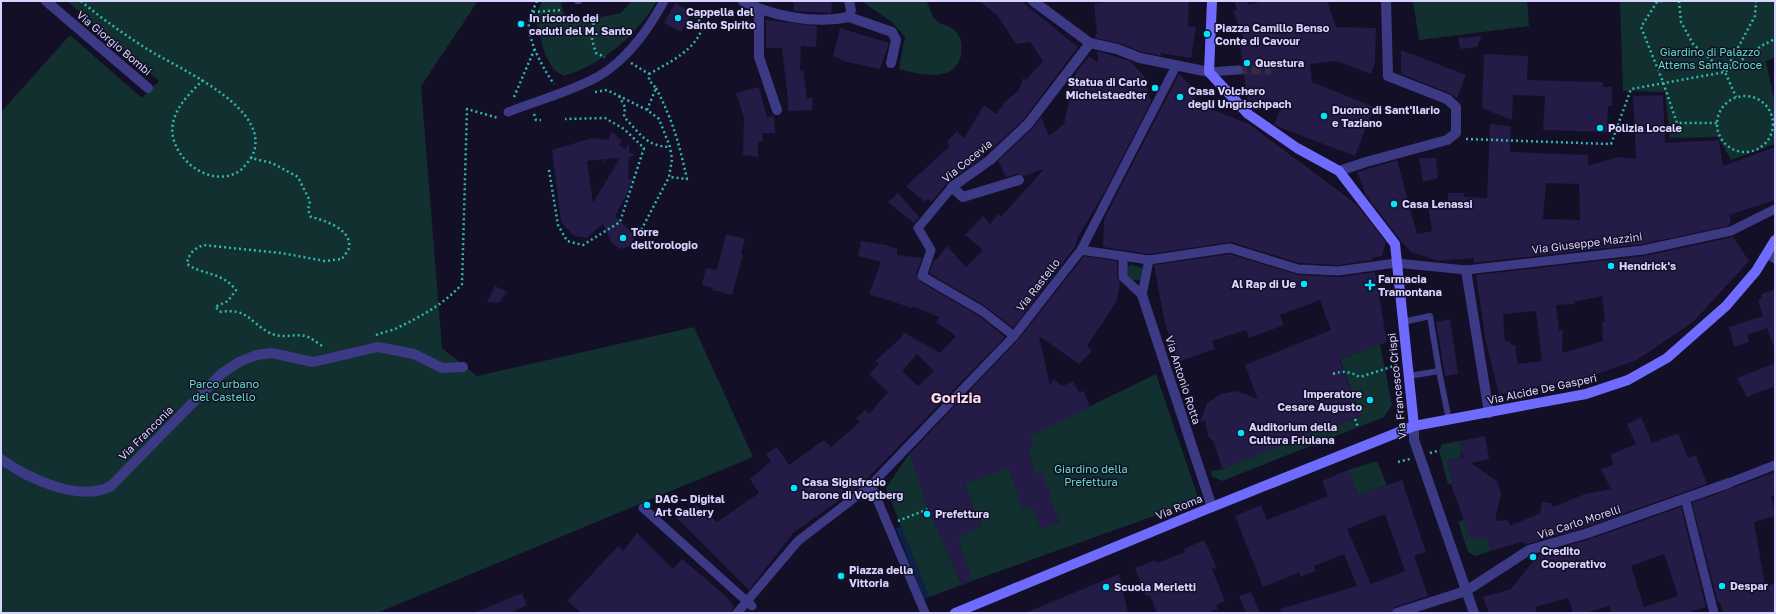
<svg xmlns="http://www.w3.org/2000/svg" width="1776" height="614" font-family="'Golos Text',sans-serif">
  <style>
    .green { fill: #12302f }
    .water { fill: #0c2248 }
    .building { fill: #241b47; fill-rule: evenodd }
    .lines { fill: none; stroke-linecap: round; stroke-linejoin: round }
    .pedestrian-tunnel { stroke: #312d47; stroke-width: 9; stroke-dasharray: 9 4.5; stroke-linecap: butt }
    .path { stroke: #2fb8b0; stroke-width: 2.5; stroke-dasharray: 2 3; stroke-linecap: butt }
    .service { stroke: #3d3a85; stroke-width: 6 }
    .pedestrian { stroke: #3d3a85; stroke-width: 9 }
    .minor { stroke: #3d3a85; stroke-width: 10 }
    .tertiary { stroke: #3d3a85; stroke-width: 10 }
    .secondary { stroke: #6f6bff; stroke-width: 10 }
    .poi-dot { fill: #00e5ff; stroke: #130f26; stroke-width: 1.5 }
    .labels { text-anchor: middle; stroke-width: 3; stroke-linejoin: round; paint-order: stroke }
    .poi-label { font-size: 11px; font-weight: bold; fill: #d9d4ff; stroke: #130f26; text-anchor: start }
    .street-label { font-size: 11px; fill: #d9d4ff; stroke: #130f26 }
    .park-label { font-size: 11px; fill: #5fe0c0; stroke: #130f26 }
    .district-label { font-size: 15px; font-weight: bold; fill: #ffd6f0; stroke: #130f26 }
  </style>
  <rect width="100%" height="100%" fill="#130f26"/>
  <g class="green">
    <polygon points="67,1 478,1 421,86 442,348 477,376 694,327 753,457 377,613 1,613 1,112 70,35 142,98 159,81"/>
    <path d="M542,1h20l-1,4 4,12 11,2 18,-1 23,-4 5,-2 9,-11h26c-21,35 -54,63 -93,75l-10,-6 -9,-16 -10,-36z"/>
    <path d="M861,1h65c3,5 6,15 10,19 7,7 15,3 23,16 3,6 3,14 2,20 -8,28 -42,18 -62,13l6,-32 -13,-15z"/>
    <polygon points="1413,1 1527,1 1529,26 1419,40"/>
    <polygon points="1620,1 1775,1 1775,57 1766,61 1775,104 1775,144 1731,160 1718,137 1670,138 1665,92 1623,91"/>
    <path d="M1132,265l10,3 3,4 -4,8h-8c-6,-5 -8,-7 -5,-14z"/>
    <polygon points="1380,344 1392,405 1384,417 1222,481 1212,476 1211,471 1223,469 1318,423 1322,432 1361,416 1340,359"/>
    <polygon points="1156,374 1199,500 972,581 957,537 981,527 964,484 1012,466 1032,462 1028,450 1033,447 1029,436"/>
    <polygon points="1460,441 1462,453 1460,457 1447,461 1454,483 1448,484 1439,450 1442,444"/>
    <polygon points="910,453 928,509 962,585 929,597 886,488"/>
    <polygon points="1377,461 1387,485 1358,495 1348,470"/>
    <polygon points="1464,520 1471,539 1487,537 1491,551 1475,556 1468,552 1458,521"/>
  </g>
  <polygon class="water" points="901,526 929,597 924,599 896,528"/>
  <g class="building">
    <polygon points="794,1 832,1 831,13 793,11"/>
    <polygon points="979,1 1021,1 1078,47 1023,120 992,149 991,148 976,162 948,182 931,202 928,199 925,202 906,186 950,146 947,142 957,131 964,138 984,105 996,114 1005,102 1019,90 1023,78 1026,80 1043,61 1030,42 1016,44 997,15"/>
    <polygon points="1113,1 1189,1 1188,26 1196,27 1191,58 1160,53 1162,56 1142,52 1119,43 1096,38 1095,34 1097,34 1094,4"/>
    <polygon points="1234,1 1248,1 1249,5 1264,1 1327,1 1336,27 1376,28 1375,62 1371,74 1336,61 1310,64 1312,82 1374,107 1355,156 1276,126 1274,124 1282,107 1254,110 1248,104 1240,43 1245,42 1233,11 1237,10"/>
    <polygon points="675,3 692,13 681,32 664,23"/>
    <polygon points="766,20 817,26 816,47 801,46 800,71 803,70 807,98 813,98 812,110 788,111 788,100 782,48 766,48"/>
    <polygon points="840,28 889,43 880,69 847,62 833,56"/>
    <polygon points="1482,36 1477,47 1460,49 1458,38"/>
    <polygon points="1401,50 1466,75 1457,98 1449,93 1401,74"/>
    <polygon points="1097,51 1130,61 1144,76 1151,102 1105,191 1078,237 1075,247 1013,328 985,306 929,273 934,260 936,260 947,246 966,267 983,250 965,235 983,216 990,224 998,214 1001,217 1044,169 1024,176 1018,174 1006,177 998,161 1032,129 1041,117 1049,136 1064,124 1075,74 1089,56 1098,63"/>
    <polygon points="1484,54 1528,56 1527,80 1603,82 1603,87 1612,87 1612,106 1608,106 1607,132 1543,130 1545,96 1513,95 1512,120 1482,108"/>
    <polygon points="1179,74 1197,92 1193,102 1249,124 1356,204 1386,242 1382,256 1372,258 1373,260 1338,265 1299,263 1231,242 1149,254 1103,247 1104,219"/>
    <polygon points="759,87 767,117 774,116 775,133 762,133 763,141 758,141 758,157 743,155 744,118 736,93"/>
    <path d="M1663,95l2,48 54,-3 4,26 52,-19v53l-46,15 2,6 -3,5 -86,18 -168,19 -1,-5 -35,3 -27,-9 -10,-11 -35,-46 -9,-23 40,-12 20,74 15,-3 -4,-24 20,-3v-11h16v4l23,1 3,-74 21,2 -1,26 78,3v11l29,-9 19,2 -3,-63zM1546,183l33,1 1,36 -37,-1z"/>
    <path d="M611,131l11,10 -3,4 6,4 4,-6v8l6,5 -6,1 -1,22h4l-5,15 -12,22 18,18 1,4 -4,8 -5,2 -5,1 -8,-6 -9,-19 -17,14 -12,-2 -13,-14 -9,-72 40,-12 17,2zM620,158l-27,45 -6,-42 17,-2 -1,5 4,-5z"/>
    <polygon points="1419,158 1436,158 1438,178 1423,182"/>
    <polygon points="898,193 919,217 914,223 888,202"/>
    <polygon points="726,234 745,239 741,254 743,254 732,295 712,290 713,288 702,285 706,268 717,270"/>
    <path d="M1733,237l16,24 -56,61 -56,38 -60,21 -44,6 -34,8 -14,-58 -9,-62 168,-19zM1602,296l3,25h-3l1,20 -41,12 1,-23h-4l-3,-25 19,-1 -1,-2zM1536,311l6,50 -24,3 -3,-19h-4l-1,-4 -5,1 -2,-28z"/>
    <path d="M861,241l25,4 11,4v6l25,3 -6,16 3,7 60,35 26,21 -144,148 -68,48 -44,57 -72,-72 19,-13 21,17 42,-29 -9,-14 21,-18 -6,-7 12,-7 12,18 35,-25 7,7 29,-25 -4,-4 9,-8 4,4 19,-22 -19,-18 10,-10 -4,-3 26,-23 2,-6 37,21 16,-17 -20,-14 3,-5 -26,-11 -1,2 -43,-14 12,-32 -23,-6zM917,354l17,17 -16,15 -16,-15z"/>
    <polygon points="1230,254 1298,275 1339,277 1375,272 1387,342 1339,359 1361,416 1322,432 1321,430 1222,469 1214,443 1208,436 1205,421 1200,422 1207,403 1221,394 1237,391 1258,399 1245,365 1331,330 1320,300 1280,315 1284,325 1249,338 1246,330 1212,341 1215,349 1178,362 1165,324 1154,265"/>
    <polygon points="1084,256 1117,261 1117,277 1120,282 1117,301 1087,346 1092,351 1079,364 1039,336 1050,385 1054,379 1062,386 1073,382 1079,392 1084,391 1090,407 1029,436 1033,447 1028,450 1036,474 1042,472 1052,499 1050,500 1060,522 1041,529 1033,507 1023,510 1008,468 964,484 981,528 957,537 972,581 962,585 928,509 910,453 1018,340"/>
    <polygon points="495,286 507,292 499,303 487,302"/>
    <polygon points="1775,289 1775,345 1773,345 1767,328 1747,335 1749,342 1734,347 1729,327 1763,316 1758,300 1762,298 1761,294"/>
    <polygon points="1450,319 1458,374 1445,376 1436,322"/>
    <polygon points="1775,363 1775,386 1747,397 1737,378"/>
    <polygon points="1641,417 1652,443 1678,433 1688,458 1696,455 1707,484 1586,527 1527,544 1522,542 1491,551 1487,537 1471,540 1451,484 1454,483 1447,461 1461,457 1463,458 1460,441 1485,436 1489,459 1471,463 1497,481 1501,493 1495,521 1508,520 1510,526 1540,513 1542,502 1551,503 1553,507 1585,494 1611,489 1601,469 1614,465 1610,455 1636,444 1627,424"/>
    <path d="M1348,470l10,25 44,-15 24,72 -12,4 14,40 -33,11 -4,6h-110l-1,-4 77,-23 -13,-32 -30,12 2,5 -16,6v-5l-37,15 -28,-71 26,-11 6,15 61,-24 -6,-15zM1385,514l20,57 -34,13 -24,-55z"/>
    <polygon points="1775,472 1775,495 1771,496 1775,516 1754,522 1765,585 1775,584 1775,613 1723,613 1720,602 1718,603 1692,503"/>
    <path d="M1681,507l25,100 -20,6h-75l-2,-7 -24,7h-12l-5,-15 -33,9 2,6h-48l-6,-16 28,-8 28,-35 51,-15zM1664,554l14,42 -34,11 -13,-41z"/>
    <polygon points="637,533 673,569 682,559 726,596 734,607 731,613 582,613 567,601 618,546 623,551"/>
    <polygon points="1204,540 1217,568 1212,569 1225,601 1216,605 1218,609 1208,613 1157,613 1150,595 1146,596 1135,568 1156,560 1157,563 1185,552 1184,549"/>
    <polygon points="1119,574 1128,613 1025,613"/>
    <polygon points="1251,592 1260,613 1246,613 1239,596"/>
    <polygon points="522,593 527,605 510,613 474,613"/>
  </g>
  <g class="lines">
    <polyline class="pedestrian-tunnel" points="1238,70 1271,70"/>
    <g class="path">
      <path d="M81,1c21,18 43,33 66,48 30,19 131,61 104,109l21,5 26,14 12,24 -2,9 3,7c13,3 41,12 38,31 -1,3 -5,8 -7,11l-17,2 -44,-8 -78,-8c-9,4 -15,9 -16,19 17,12 34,7 49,26l-8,11 -13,6 6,5c26,-4 28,9 47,20 14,8 26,1 37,4 6,1 13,8 19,11"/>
      <path d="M537,1c-3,7 -7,14 -8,21 -2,18 15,48 25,62"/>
      <polyline points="1662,1 1657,2 1641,27 1663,82 1677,123 1717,123"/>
      <polyline points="1679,1 1681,22 1693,44 1725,72 1736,97"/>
      <polyline points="533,12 562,10"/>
      <polyline points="594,18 592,40 596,53 605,57"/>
      <polyline points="631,63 649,74"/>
      <polyline points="1726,70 1755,16 1756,1"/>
      <path d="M649,74c21,-12 47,-24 54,-48l-8,-11"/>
      <path d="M203,80c-11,11 -24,23 -29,39 -11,33 33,71 64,53 5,-3 9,-9 13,-14"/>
      <path d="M656,88c17,33 23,55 31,91l-18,-2"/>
      <polyline points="595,92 607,90 647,110 659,119 670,147 672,159 669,177 639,234"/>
      <circle cx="1745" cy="124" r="28"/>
      <path d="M619,96l6,11 -1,10c16,16 21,29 46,30"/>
      <polyline points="514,97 535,48"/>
      <polyline points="647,110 656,88 649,80 649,74"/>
      <polyline points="534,114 536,120 541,120"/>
      <polyline points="1466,139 1611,144 1631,89 1725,72 1761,46 1775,39"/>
      <polyline points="549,170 558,225 567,241 583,245 620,222 644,148 624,129 605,118 565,119"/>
      <path d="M376,335c7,-3 15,-4 21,-7 25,-12 47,-24 65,-44l5,-175 31,9"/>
      <path d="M1333,374c10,-4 17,-2 27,3l37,-12"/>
      <polyline points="1355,419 1358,427"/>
      <polyline points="1430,453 1437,451"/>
      <polyline points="1398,462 1410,459"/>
      <polyline points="898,521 928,509"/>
    </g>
    <g class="service">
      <polyline points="577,1 579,1"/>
      <polyline points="1403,322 1430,316 1439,371 1409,376"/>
      <polyline points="1439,371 1449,420"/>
    </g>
    <g class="pedestrian">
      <polyline points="1209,72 1238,70"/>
      <path d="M508,112c30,-12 63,-20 91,-36 29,-17 49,-46 65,-75"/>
      <polyline points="952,187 918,228 931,250 922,276 982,311 1014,336"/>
      <polyline points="1081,250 1149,260 1230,248 1298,269 1338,271 1396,263 1466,270 1643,250 1731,231 1775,209"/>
      <polyline points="1767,254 1775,259"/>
      <polyline points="1123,256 1123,277 1142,295 1149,260"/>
      <polyline points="1729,483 1775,465"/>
      <polyline points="871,485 925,613"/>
      <polyline points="1685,498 1714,613"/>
      <polyline points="643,508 752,606"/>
      <polyline points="737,613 798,541 871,485 1014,336 1081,250 1176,66"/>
    </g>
    <g class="minor">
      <polyline points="46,1 148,88"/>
      <path d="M743,1c30,16 73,23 106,16l2,-7 -2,-9"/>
      <polyline points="1033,1 1090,43 1117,49 1140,58 1209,72"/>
      <polyline points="759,9 759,57 777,110"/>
      <polyline points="849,17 892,32 896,40 891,63"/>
      <polyline points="1339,171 1366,162 1447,140 1456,133 1456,107 1447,99 1388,76 1386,1"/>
      <polyline points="1019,180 963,197 952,187 990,160 1028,124 1090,43"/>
      <polyline points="1466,270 1489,413"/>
      <polyline points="1142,295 1212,507"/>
      <path d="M1,459c26,19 79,44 110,27l110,-112 18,-12 17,-7 16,-2 41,9 65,-15 36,7 28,14 21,-1"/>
      <polyline points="1397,613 1466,591 1529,550 1588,533 1729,483"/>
    </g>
    <polyline class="tertiary" points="1414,426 1414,440 1474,613"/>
    <g class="secondary">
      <polyline points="1212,1 1209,72 1248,114 1297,148 1339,171 1395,244 1414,426"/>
      <polyline points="955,613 1212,507 1414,426 1586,394 1628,380 1667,358 1726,306 1756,271 1775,240"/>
    </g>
  </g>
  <g class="poi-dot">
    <circle cx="678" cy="18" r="4"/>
    <circle cx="521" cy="24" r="4"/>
    <circle cx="1207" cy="34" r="4"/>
    <circle cx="1247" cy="63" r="4"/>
    <circle cx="1155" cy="88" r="4"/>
    <circle cx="1180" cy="97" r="4"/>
    <circle cx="1324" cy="116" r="4"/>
    <circle cx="1600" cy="128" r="4"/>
    <circle cx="1394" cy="204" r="4"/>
    <circle cx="623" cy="238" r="4"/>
    <circle cx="1611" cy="266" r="4"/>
    <circle cx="1304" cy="284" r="4"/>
    <path d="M1368 279h4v4h4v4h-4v4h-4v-4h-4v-4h4z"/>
    <circle cx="1370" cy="400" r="4"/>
    <circle cx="1241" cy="433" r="4"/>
    <circle cx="794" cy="488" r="4"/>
    <circle cx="647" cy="505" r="4"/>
    <circle cx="927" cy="514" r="4"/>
    <circle cx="1533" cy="557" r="4"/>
    <circle cx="841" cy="576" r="4"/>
    <circle cx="1722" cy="586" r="4"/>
    <circle cx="1106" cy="587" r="4"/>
  </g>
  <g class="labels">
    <g class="poi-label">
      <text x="686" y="16">Cappella del<tspan x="686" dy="13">Santo Spirito</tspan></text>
      <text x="529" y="22">In ricordo dei<tspan x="529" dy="13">caduti del M. Santo</tspan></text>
      <text x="1215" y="32">Piazza Camillo Benso<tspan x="1215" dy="13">Conte di Cavour</tspan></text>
      <text x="1255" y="67">Questura</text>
      <text x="1147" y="86" text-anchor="end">Statua di Carlo<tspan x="1147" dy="13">Michelstaedter</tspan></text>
      <text x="1188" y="95">Casa Volchero<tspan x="1188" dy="13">degli Ungrischpach</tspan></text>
      <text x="1332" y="114">Duomo di Sant'Ilario<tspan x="1332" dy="13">e Taziano</tspan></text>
      <text x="1608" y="132">Polizia Locale</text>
      <text x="1402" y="208">Casa Lenassi</text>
      <text x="631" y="236">Torre<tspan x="631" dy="13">dell'orologio</tspan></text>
      <text x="1619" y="270">Hendrick's</text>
      <text x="1378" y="283">Farmacia<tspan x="1378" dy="13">Tramontana</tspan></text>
      <text x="1296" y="288" text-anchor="end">Al Rap di Ue</text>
      <text x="1362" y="398" text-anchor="end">Imperatore<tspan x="1362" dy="13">Cesare Augusto</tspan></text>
      <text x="1249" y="431">Auditorium della<tspan x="1249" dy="13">Cultura Friulana</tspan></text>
      <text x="802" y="486">Casa Sigisfredo<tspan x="802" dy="13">barone di Vogtberg</tspan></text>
      <text x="655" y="503">DAG – Digital<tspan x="655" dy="13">Art Gallery</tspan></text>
      <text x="935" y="518">Prefettura</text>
      <text x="1541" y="555">Credito<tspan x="1541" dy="13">Cooperativo</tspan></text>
      <text x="849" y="574">Piazza della<tspan x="849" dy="13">Vittoria</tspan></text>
      <text x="1730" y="590">Despar</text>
      <text x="1114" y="591">Scuola Merletti</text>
    </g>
    <g class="street-label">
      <text transform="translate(114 43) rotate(40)" y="4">Via Giorgio Bombi</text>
      <text transform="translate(967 161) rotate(-39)" y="4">Via Cocevia</text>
      <text transform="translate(1587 243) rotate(-7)" y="4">Via Giuseppe Mazzini</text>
      <text transform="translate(1038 285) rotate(-52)" y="4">Via Rastello</text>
      <text transform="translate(1183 380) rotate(72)" y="4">Via Antonio Rotta</text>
      <text transform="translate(1397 386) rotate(-96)" y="4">Via Francesco Crispi</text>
      <text transform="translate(1542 389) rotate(-12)" y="4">Via Alcide De Gasperi</text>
      <text transform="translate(146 433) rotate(-45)" y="4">Via Franconia</text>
      <text transform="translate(1179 507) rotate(-22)" y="4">Via Roma</text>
      <text transform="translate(1579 522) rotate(-18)" y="4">Via Carlo Morelli</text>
    </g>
    <g class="park-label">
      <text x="1710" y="56">Giardino di Palazzo<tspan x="1710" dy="13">Attems Santa Croce</tspan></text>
      <text x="224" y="388">Parco urbano<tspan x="224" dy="13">del Castello</tspan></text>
      <text x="1091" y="473">Giardino della<tspan x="1091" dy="13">Prefettura</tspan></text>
    </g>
    <g class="district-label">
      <text x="956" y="403">Gorizia</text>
    </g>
  </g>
  <rect width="1776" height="614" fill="none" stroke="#d9d4ff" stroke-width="4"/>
</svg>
